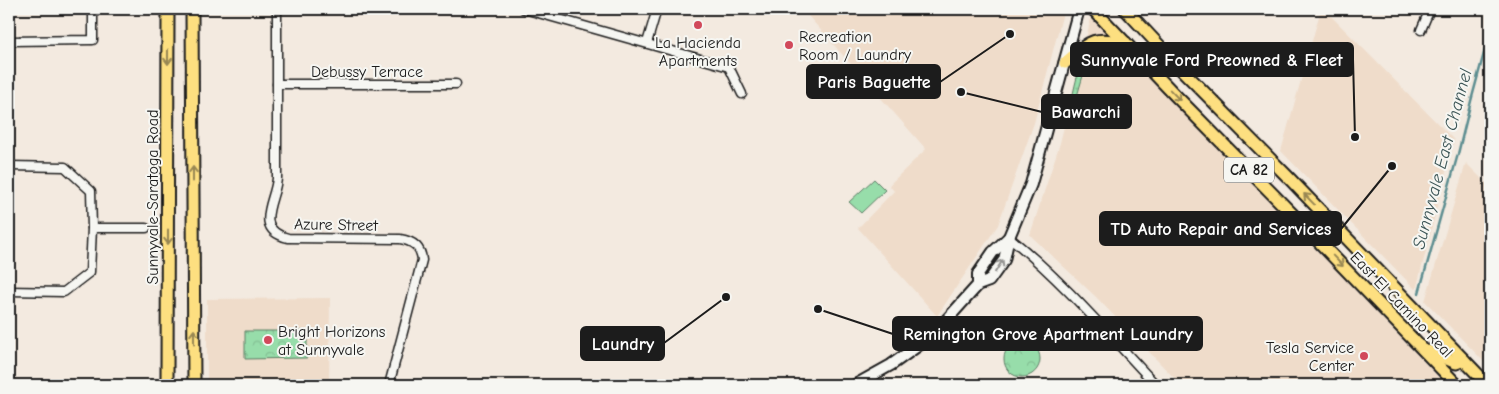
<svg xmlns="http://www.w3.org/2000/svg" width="1499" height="394" font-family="'Comic Neue',sans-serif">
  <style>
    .built { fill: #efdcca }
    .grass { fill: url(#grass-dots); stroke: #5a7c63 }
    .park { fill: url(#park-crowns); stroke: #5a7c63 }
    .garden { fill: #97ddaa; stroke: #5a7c63 }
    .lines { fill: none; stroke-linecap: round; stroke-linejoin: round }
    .stream { stroke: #5c8d90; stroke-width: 2.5 }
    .minor-casing { stroke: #1c1c1c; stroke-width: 11 }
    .secondary-casing { stroke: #1c1c1c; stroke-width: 14 }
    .primary-casing { stroke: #1c1c1c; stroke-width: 15 }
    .minor { stroke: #f6f6f2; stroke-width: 8 }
    .secondary { stroke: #f6f6f2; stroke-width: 10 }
    .primary { stroke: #fddf80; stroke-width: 11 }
    .oneway { stroke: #988753 }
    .oneway2 { stroke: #949492 }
    .poi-dot { fill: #d1495b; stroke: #f6f6f2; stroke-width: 2 }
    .labels { text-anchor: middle; stroke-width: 4; stroke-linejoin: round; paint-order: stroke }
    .shield { fill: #f6f6f2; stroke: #5d5d5c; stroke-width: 1 }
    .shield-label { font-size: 15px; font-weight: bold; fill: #1c1c1c }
    .poi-label { font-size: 16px; fill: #1c1c1c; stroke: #f6f6f2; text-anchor: start }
    .street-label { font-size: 16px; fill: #1c1c1c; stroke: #f6f6f2 }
    .water-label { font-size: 18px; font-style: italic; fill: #3c5556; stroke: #f6f6f2 }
    .leader { fill: none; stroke: #1c1c1c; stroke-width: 2 }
    .callout-dot { fill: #1c1c1c; stroke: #f6f6f2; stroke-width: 2 }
    .callout { fill: #1c1c1c; stroke: #1c1c1c; stroke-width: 2 }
    .callout-label { font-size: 18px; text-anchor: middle; font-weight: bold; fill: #fff }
  </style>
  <defs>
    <pattern id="grass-dots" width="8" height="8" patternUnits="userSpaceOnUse" patternTransform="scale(1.25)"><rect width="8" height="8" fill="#97ddaa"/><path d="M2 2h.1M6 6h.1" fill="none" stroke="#82bd92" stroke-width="1.8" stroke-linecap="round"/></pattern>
    <pattern id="park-crowns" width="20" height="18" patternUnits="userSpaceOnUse" patternTransform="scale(1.25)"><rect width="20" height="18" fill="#97ddaa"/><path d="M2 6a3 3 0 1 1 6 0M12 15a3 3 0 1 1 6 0" fill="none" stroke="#82bd92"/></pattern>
  </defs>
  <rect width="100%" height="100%" fill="#f3eae0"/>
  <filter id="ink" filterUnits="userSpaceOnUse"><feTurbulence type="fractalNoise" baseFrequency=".02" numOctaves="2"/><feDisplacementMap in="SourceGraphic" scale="10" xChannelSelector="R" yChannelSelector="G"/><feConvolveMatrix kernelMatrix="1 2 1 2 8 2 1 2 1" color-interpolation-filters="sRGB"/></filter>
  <g filter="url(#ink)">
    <g class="built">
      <polygon points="802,9 1064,9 1034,123 998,225 937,316 858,228 894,191 889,185 926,149"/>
      <polygon points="1321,9 1324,9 1454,140 1416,290 1281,151"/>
      <polygon points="1092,14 1446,385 1181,385 1096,297 1030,235 1060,143"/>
      <polygon points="1466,163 1490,187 1490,368 1425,301"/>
      <polygon points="330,298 329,385 209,385 207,380 207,299"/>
    </g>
    <path class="grass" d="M1103,46l10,3 12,12 -5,2 -11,-10 -5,4 -8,-2 -6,4 -3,3 -12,41 -4,-1c4,-14 8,-45 21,-53 5,-2 7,0 11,-3z"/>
    <g class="park">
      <polygon points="245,331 307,331 307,358 245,359"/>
      <circle cx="1022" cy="359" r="18"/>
    </g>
    <polygon class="garden" points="874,179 885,190 861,213 849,202"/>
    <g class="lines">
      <polyline class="stream" points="1419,293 1458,154 1471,101 1490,31"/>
      <g class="minor-casing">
        <g id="minor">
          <path d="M277,9v169c-1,22 -25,51 11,60l112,1c13,2 21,8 22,21l-33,125"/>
          <polyline points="524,9 729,67 742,94"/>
          <polyline points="1421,30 1430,9"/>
          <polyline points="9,41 93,40 93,9"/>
          <polyline points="647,43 657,9"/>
          <polyline points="277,84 456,84"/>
          <polyline points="9,166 65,167 91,191 92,228 90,272 64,292 9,291"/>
          <polyline points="92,228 146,228"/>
          <path d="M1009,237c54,44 100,98 147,148"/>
        </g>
      </g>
      <g class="secondary-casing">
        <g id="secondary">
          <polyline points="978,285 978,274 993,252 1008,238"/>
          <polyline points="855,385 891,365 926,340 942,325 978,285 989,281 1004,260 1009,237 1031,184 1079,9"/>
        </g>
      </g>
      <g class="primary-casing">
        <g id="primary">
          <polyline points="192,9 194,385"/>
          <polyline points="1093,9 1174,94 1301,223 1457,385"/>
          <polyline points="1125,9 1181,69 1287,176 1488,385"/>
          <path d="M1065,63c25,-22 27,-27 61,-20"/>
          <polyline points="1429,351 1456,363 1464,360"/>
          <polyline points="167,385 168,9"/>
        </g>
      </g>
      <use href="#minor" class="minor"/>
      <use href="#secondary" class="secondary"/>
      <use href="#primary" class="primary"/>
    </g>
    <defs><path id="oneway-shaft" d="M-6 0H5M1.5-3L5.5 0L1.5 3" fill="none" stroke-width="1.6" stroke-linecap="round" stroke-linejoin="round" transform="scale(1.25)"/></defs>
    <g class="oneway">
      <use href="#oneway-shaft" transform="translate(168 57) rotate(90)"/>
      <use href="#oneway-shaft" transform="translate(1175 95) rotate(46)"/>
      <use href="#oneway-shaft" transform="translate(193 174) rotate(-90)"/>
      <use href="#oneway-shaft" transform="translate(1309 199) rotate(-134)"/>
      <use href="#oneway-shaft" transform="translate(168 237) rotate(90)"/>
      <use href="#oneway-shaft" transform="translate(1338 261) rotate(46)"/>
      <use href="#oneway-shaft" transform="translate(194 337) rotate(-90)"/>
    </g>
    <use class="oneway2" href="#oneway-shaft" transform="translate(999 266) rotate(-58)"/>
  </g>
  <g class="poi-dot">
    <circle cx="698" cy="25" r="5"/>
    <circle cx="789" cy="45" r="5"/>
    <circle cx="268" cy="340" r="5"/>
    <circle cx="1364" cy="356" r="5"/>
  </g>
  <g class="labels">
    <rect class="shield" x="1224" y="157.5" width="50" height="25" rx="4"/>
    <g class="shield-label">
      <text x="1249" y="175">CA 82</text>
    </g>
    <g class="poi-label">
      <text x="799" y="42">Recreation<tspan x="799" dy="18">Room / Laundry</tspan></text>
      <text x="698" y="48" text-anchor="middle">La Hacienda<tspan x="698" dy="18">Apartments</tspan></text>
      <text x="278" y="337">Bright Horizons<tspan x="278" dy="18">at Sunnyvale</tspan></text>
      <text x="1354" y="353" text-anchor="end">Tesla Service<tspan x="1354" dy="18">Center</tspan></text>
    </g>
    <g class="street-label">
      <text x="367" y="77">Debussy Terrace</text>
      <text transform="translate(152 197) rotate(-90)" y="6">Sunnyvale-Saratoga Road</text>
      <text transform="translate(336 224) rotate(1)" y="6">Azure Street</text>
      <text transform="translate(1402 304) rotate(46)" y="6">East El Camino Real</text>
    </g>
    <g class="water-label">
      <text transform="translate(1442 159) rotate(-75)" y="6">Sunnyvale East Channel</text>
    </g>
  </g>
  <path class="leader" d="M1355 137L1353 59M1010 34L940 82M961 92L1042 112M1392 166L1341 229M818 309L893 334M726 297L664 343"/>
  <g class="callout-dot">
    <circle cx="1355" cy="137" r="5"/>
    <circle cx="1010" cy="34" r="5"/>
    <circle cx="961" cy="92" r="5"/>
    <circle cx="1392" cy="166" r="5"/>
    <circle cx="818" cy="309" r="5"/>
    <circle cx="726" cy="297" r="5"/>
  </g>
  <g class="callout">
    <rect x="1071" y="43" width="282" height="33" rx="5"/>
    <rect x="807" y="65" width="133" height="33" rx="5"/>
    <rect x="1042" y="95" width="89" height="33" rx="5"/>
    <rect x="1100" y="212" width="241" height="33" rx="5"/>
    <rect x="893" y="317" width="309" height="33" rx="5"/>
    <rect x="581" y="327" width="83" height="33" rx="5"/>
  </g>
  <g class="callout-label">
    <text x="1212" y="66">Sunnyvale Ford Preowned &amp; Fleet</text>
    <text x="874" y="88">Paris Baguette</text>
    <text x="1086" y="118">Bawarchi</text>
    <text x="1221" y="235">TD Auto Repair and Services</text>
    <text x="1048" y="340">Remington Grove Apartment Laundry</text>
    <text x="623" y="350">Laundry</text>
  </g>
  <rect width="1499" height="394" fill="none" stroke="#f6f6f2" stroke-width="30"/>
  <rect x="15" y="15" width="1469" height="364" fill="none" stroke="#1c1c1c" stroke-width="2" filter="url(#ink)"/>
</svg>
